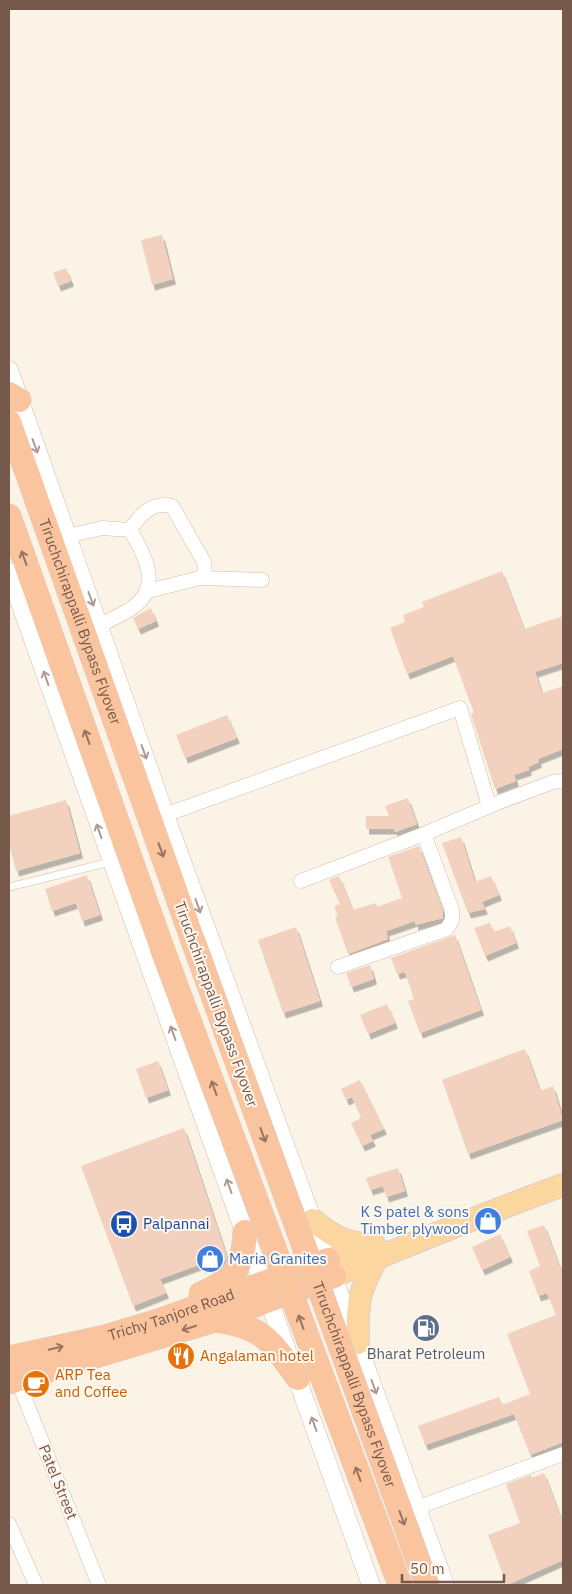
<svg xmlns="http://www.w3.org/2000/svg" width="572" height="1594" font-family="'IBM Plex Sans',sans-serif">
  <style>
    .building { fill: #f2d1be; filter: url(#shadow) }
    .lines { fill: none; stroke-linecap: round; stroke-linejoin: round }
    .service-casing { stroke: #d1bdaf; stroke-width: 8 }
    .minor-casing { stroke: #d1bdaf; stroke-width: 15 }
    .tertiary-casing { stroke: #d1bdaf; stroke-width: 19 }
    .primary-casing { stroke: #d9d1cd; stroke-width: 24 }
    .trunk-casing { stroke: #d9d1cd; stroke-width: 25 }
    .service { stroke: #fff; stroke-width: 7 }
    .minor { stroke: #fff; stroke-width: 14 }
    .tertiary { stroke: #fff; stroke-width: 18 }
    .primary { stroke: #fbd69f; stroke-width: 22 }
    .trunk { stroke: #f9c49e; stroke-width: 24 }
    .trunk-bridge-casing { stroke: #d9d1cd; stroke-width: 25; stroke-linecap: butt }
    .trunk-bridge { stroke: #f9c49e; stroke-width: 24 }
    .oneway { stroke: #ad9b93 }
    .oneway2 { stroke: #977460 }
    .labels { text-anchor: middle; stroke-width: 4; stroke-linejoin: round; paint-order: stroke }
    .street-label { font-size: 15px; fill: #76594b; stroke: #fff7ed }
    .shop-label { font-size: 15px; fill: #366cbe; stroke: #fff7ed; text-anchor: end }
    .transit-label { font-size: 15px; fill: #164399; stroke: #fff7ed; text-anchor: start }
    .service-label { font-size: 15px; fill: #4e5e75; stroke: #fff7ed }
    .food-label { font-size: 15px; fill: #c56008; stroke: #fff7ed; text-anchor: start }
  </style>
  <defs>
    <filter id="shadow"><feDropShadow dx="3" dy="5.5" stdDeviation="0" flood-color="#0004"/></filter>
  </defs>
  <rect width="100%" height="100%" fill="#fcf3e7"/>
  <g class="building">
    <polygon points="162,235 173,279 152,285 141,240"/>
    <polygon points="66,268 71,281 58,286 53,273"/>
    <polygon points="502,571 524,629 563,616 563,663 535,672 542,693 563,686 563,749 538,759 539,762 528,767 529,770 514,775 516,781 495,789 471,714 474,713 453,656 407,674 390,628 405,622 403,615 424,607 422,602"/>
    <polygon points="151,608 156,621 138,629 133,618"/>
    <polygon points="227,715 237,738 185,758 176,735"/>
    <polygon points="408,798 417,824 395,832 394,829 366,829 366,816 389,816 385,806"/>
    <polygon points="66,800 80,853 16,871 9,844 9,816"/>
    <polygon points="461,837 475,882 491,876 499,895 482,902 485,909 468,913 442,843"/>
    <polygon points="419,846 443,912 443,918 415,925 415,921 386,931 388,939 348,954 335,917 338,916 334,906 340,904 329,880 339,876 353,910 376,903 377,907 402,898 388,857"/>
    <polygon points="87,875 100,915 82,921 76,903 52,911 45,889"/>
    <polygon points="490,923 494,932 510,926 516,943 485,956 474,928"/>
    <polygon points="296,927 320,1001 283,1013 258,940"/>
    <polygon points="455,935 481,1010 420,1033 408,1001 414,999 405,972 397,974 391,958"/>
    <polygon points="370,965 374,979 351,987 346,973"/>
    <polygon points="387,1004 395,1023 368,1034 360,1015"/>
    <polygon points="525,1049 540,1091 553,1086 563,1120 468,1154 442,1080"/>
    <polygon points="158,1061 168,1090 146,1098 136,1069"/>
    <polygon points="360,1080 384,1129 370,1135 373,1141 362,1146 351,1123 361,1118 352,1097 346,1100 341,1089"/>
    <polygon points="184,1128 227,1257 225,1261 202,1268 201,1264 160,1279 166,1293 133,1306 81,1166"/>
    <polygon points="398,1168 405,1191 386,1197 383,1186 370,1190 366,1178"/>
    <polygon points="544,1225 563,1276 563,1442 530,1455 514,1414 425,1445 418,1426 499,1397 502,1405 530,1394 507,1334 556,1315 547,1293 538,1296 529,1271 540,1266 527,1231"/>
    <polygon points="500,1234 510,1257 482,1270 472,1247"/>
    <polygon points="544,1473 561,1518 563,1517 563,1560 507,1585 488,1535 520,1523 506,1484 531,1475 532,1478"/>
  </g>
  <g class="lines">
    <g class="service-casing">
      <polyline id="service" points="9,887 110,862"/>
    </g>
    <g class="minor-casing">
      <g id="minor">
        <path d="M130,530c10,-15 22,-29 42,-24l32,56 1,11 -5,5 62,2"/>
        <path d="M68,536l34,-8 28,2c13,22 31,53 7,74 -10,9 -25,15 -37,21"/>
        <polyline points="148,591 200,578"/>
        <polyline points="165,815 460,708 489,806"/>
        <polyline points="301,881 424,834 497,803 553,782 563,781"/>
        <polyline points="338,967 447,929 452,920 452,910 424,834"/>
        <polyline points="17,1379 99,1585"/>
        <polyline points="416,1508 563,1454"/>
        <polyline points="9,1524 36,1585"/>
      </g>
    </g>
    <g class="tertiary-casing">
      <g id="tertiary">
        <polyline points="9,370 165,815 445,1585"/>
        <path d="M9,572c118,339 242,675 362,1013"/>
      </g>
    </g>
    <g class="primary-casing">
      <g id="primary">
        <path d="M313,1220c18,15 31,23 55,24"/>
        <polyline points="328,1260 374,1244"/>
        <path d="M334,1276c76,-32 152,-63 229,-91"/>
        <path d="M358,1343c-1,-39 0,-52 20,-86"/>
      </g>
    </g>
    <g class="trunk-casing">
      <g id="trunk">
        <polyline points="9,394 19,400"/>
        <path id="s1" d="M9,422l184,519"/>
        <polyline points="9,516 162,948"/>
        <path d="M201,1294c33,-15 42,-25 44,-62"/>
        <path d="M215,1320c48,6 56,21 83,58"/>
        <path id="s2" d="M9,1358l96,-21 53,-16 170,-61"/>
        <polyline points="9,1382 215,1320 334,1276"/>
      </g>
    </g>
    <use href="#service" class="service"/>
    <use href="#minor" class="minor"/>
    <use href="#tertiary" class="tertiary"/>
    <use href="#primary" class="primary"/>
    <use href="#trunk" class="trunk"/>
    <g class="trunk-bridge-casing">
      <g id="trunk-bridge">
        <path id="s3" d="M193,941l234,644"/>
        <polyline points="162,948 400,1585"/>
      </g>
    </g>
    <use href="#trunk-bridge" class="trunk-bridge"/>
  </g>
  <defs><path id="oneway-shaft" d="M-6 0H5M1.5-3L5.5 0L1.5 3" fill="none" stroke-width="1.6" stroke-linecap="round" stroke-linejoin="round" transform="scale(1.25)"/></defs>
  <g class="oneway">
    <use href="#oneway-shaft" transform="translate(35 446) rotate(70)"/>
    <use href="#oneway-shaft" transform="translate(91 599) rotate(70)"/>
    <use href="#oneway-shaft" transform="translate(46 678) rotate(-109)"/>
    <use href="#oneway-shaft" transform="translate(144 752) rotate(71)"/>
    <use href="#oneway-shaft" transform="translate(99 831) rotate(-109)"/>
    <use href="#oneway-shaft" transform="translate(198 906) rotate(70)"/>
    <use href="#oneway-shaft" transform="translate(173 1033) rotate(-110)"/>
    <use href="#oneway-shaft" transform="translate(229 1186) rotate(-110)"/>
    <use href="#oneway-shaft" transform="translate(374 1387) rotate(70)"/>
    <use href="#oneway-shaft" transform="translate(314 1424) rotate(-110)"/>
  </g>
  <g class="oneway2">
    <use href="#oneway-shaft" transform="translate(24 558) rotate(-110)"/>
    <use href="#oneway-shaft" transform="translate(87 737) rotate(-110)"/>
    <use href="#oneway-shaft" transform="translate(161 850) rotate(70)"/>
    <use href="#oneway-shaft" transform="translate(214 1088) rotate(-110)"/>
    <use href="#oneway-shaft" transform="translate(263 1135) rotate(70)"/>
    <use href="#oneway-shaft" transform="translate(301 1322) rotate(-110)"/>
    <use href="#oneway-shaft" transform="translate(189 1328) rotate(162)"/>
    <use href="#oneway-shaft" transform="translate(56 1348) rotate(-13)"/>
    <use href="#oneway-shaft" transform="translate(358 1474) rotate(-110)"/>
    <use href="#oneway-shaft" transform="translate(402 1518) rotate(70)"/>
  </g>
  <defs>
    <g id="shop-disc" transform="scale(1.4375)"><circle r="9.5" fill="#3f7fe0" stroke="#fff7ed"/><path d="M-5-2.5h2.3a2.7 3.5 0 0 1 5.4 0H5L5.5 6h-11ZM-1.5-2.5h3a1.5 2.3 0 0 0-3 0Z" fill="#fff"/></g>
    <g id="bus-disc" transform="scale(1.4375)"><circle r="9.5" fill="#1a4fb4" stroke="#fff7ed"/><path d="M-5-6H5V4H4V6H2V4H-2V6H-4V4H-5ZM-3.5-4V0h7V-4ZM-3.5 1.2v1.5H-2V1.2ZM2 1.2v1.5H3.5V1.2Z" fill="#fff"/></g>
    <g id="fuel-disc" transform="scale(1.4375)"><circle r="9.5" fill="#5c6f8a" stroke="#fff7ed"/><path d="M-5.5-6h7V0h2V4h1.3V-2.5L3-4.5l.8-.8L6-3V5H2.5V1h-1V6h-7ZM-4.2-4.7v3.2H.2V-4.7Z" fill="#fff"/></g>
    <g id="restaurant-disc" transform="scale(1.4375)"><circle r="9.5" fill="#e8710a" stroke="#fff7ed"/><path d="M-5-6h1v4h1v-4h1v4h1v-4h1v5L-1.5 .5V6h-2V.5L-5-1ZM5-6V6H3V1.5H1.5Q1.5-4 5-6Z" fill="#fff"/></g>
    <g id="cafe-disc" transform="scale(1.4375)"><circle r="9.5" fill="#e8710a" stroke="#fff7ed"/><path d="M-5.5-4.5H6V0H3Q3 3.5 0 3.5H-2.5Q-5.5 3.5-5.5 0ZM3-3.2v2h1.7v-2ZM-6 4.5H4V6H-6Z" fill="#fff"/></g>
  </defs>
  <g fill-rule="evenodd">
    <use href="#shop-disc" x="488" y="1221"/>
    <use href="#bus-disc" x="124" y="1224"/>
    <use href="#shop-disc" x="210" y="1259"/>
    <use href="#fuel-disc" x="426" y="1328"/>
    <use href="#restaurant-disc" x="181" y="1356"/>
    <use href="#cafe-disc" x="36" y="1384"/>
  </g>
  <g class="labels">
    <g class="street-label">
      <text dy="5" stroke="none"><textPath href="#s1" startOffset="212">Tiruchchirappalli Bypass Flyover</textPath></text>
      <text transform="translate(216 1004) rotate(70)" y="5">Tiruchchirappalli Bypass Flyover</text>
      <text dy="5" stroke="none"><textPath href="#s2" startOffset="168">Trichy Tanjore Road</textPath></text>
      <text dy="5" stroke="none"><textPath href="#s3" startOffset="472">Tiruchchirappalli Bypass Flyover</textPath></text>
      <text transform="translate(58 1482) rotate(68)" y="5">Patel Street</text>
    </g>
    <g class="shop-label">
      <text x="469" y="1217">K S patel &amp; sons<tspan x="469" dy="17">Timber plywood</tspan></text>
      <text x="229" y="1264" text-anchor="start">Maria Granites</text>
    </g>
    <g class="transit-label">
      <text x="143" y="1229">Palpannai</text>
    </g>
    <g class="service-label">
      <text x="426" y="1359">Bharat Petroleum</text>
    </g>
    <g class="food-label">
      <text x="200" y="1361">Angalaman hotel</text>
      <text x="55" y="1380">ARP Tea<tspan x="55" dy="17">and Coffee</tspan></text>
    </g>
  </g>
  <rect width="572" height="1594" fill="none" stroke="#76594b" stroke-width="20"/>
  <path d="M402 1574v8h102v-8" fill="none" stroke="#76594b" stroke-width="2.5"/>
  <text x="410" y="1574" font-size="15" fill="#76594b" stroke="#fff7ed" stroke-width="4" paint-order="stroke">50 m</text>
</svg>
